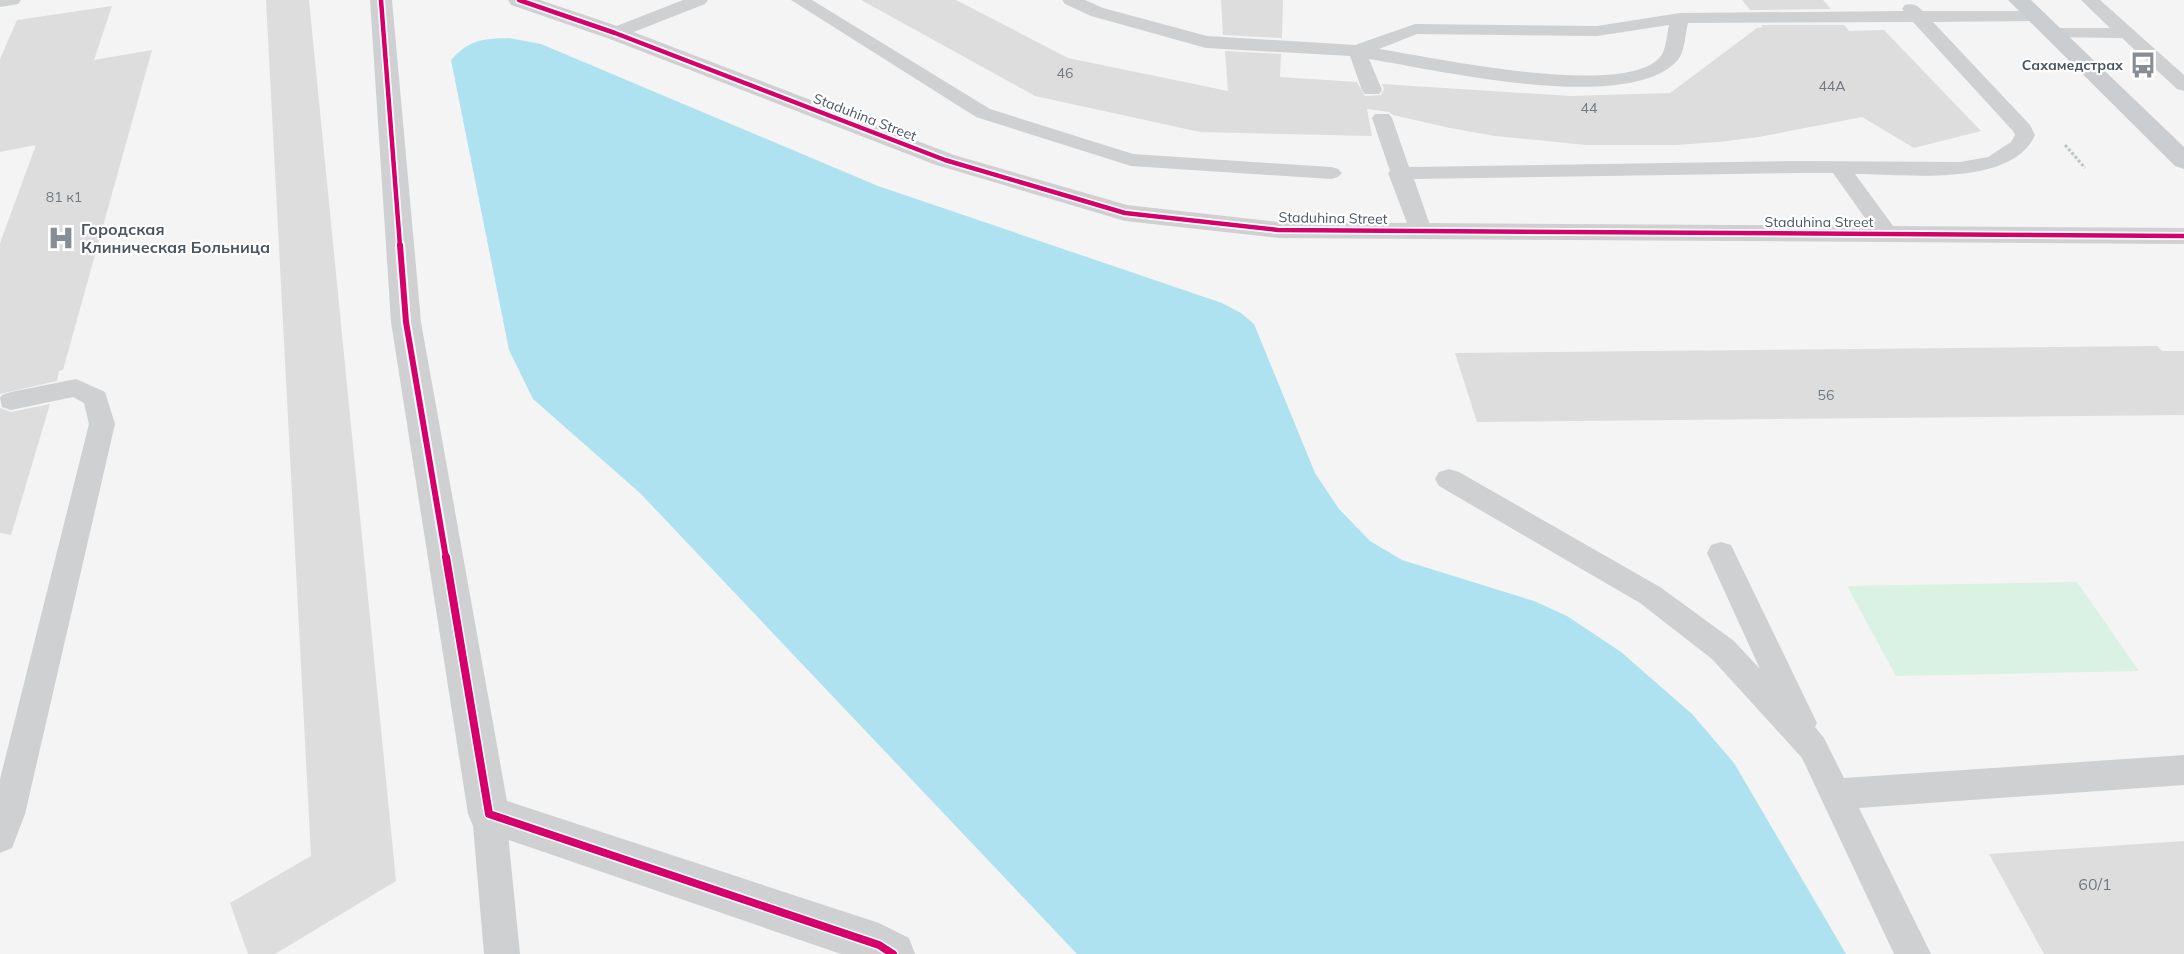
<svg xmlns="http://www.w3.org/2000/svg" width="2184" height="954" font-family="Mulish,sans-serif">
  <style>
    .green { fill: #d9f2e3 }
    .water { fill: #aee2f0 }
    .building { fill: #ddddde }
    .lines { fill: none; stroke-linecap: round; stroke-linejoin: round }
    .path { stroke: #bcc7c4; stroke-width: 3; stroke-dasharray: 3 2; stroke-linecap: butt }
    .service { fill: #ced0d2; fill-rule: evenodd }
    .minor { fill: #ced0d2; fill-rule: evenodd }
    .tertiary { fill: #ced0d2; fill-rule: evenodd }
    .primary { fill: #caced1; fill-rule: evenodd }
    .cycleway-far2-casing { stroke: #fff; stroke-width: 8 }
    .cycleway-far1-casing { stroke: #fff; stroke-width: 10 }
    .cycleway-casing { stroke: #fff; stroke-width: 11 }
    .cycleway-far2 { stroke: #d6006c; stroke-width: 4.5 }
    .cycleway-far1 { stroke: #d6006c; stroke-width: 6 }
    .cycleway { stroke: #d6006c; stroke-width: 8 }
    .labels { text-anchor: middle; stroke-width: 4.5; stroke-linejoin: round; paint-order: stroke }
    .far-poi-label { font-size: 14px; font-weight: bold; fill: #4a5661; stroke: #fff; text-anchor: end }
    .number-label { font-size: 14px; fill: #707881 }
    .far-street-label { font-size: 14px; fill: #4a5661; stroke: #fff }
    .poi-label { font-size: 16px; font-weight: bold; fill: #4a5661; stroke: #fff; text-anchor: start }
    .near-number-label { font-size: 16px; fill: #707881 }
  </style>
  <rect width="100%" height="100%" fill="#f4f4f4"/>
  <polygon class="green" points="2077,582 2139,671 1896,676 1847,586"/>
  <path class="water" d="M509,38l32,6 337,142 344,117 19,10 13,11 61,149 24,36 31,32 32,19 132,41 33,15 54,36 71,62 42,49 112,191h-769l-437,-461 -107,-94 -24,-49 -58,-290c19,-21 32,-21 58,-22z"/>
  <g class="building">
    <polygon points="266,0 309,0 396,881 275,954 248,954 230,903 311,856"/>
    <polygon points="861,0 956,0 1068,58 1228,91 1225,51 1281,54 1280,77 1357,82 1365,96 1381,95 1384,89 1382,84 1571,96 1670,93 1757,28 1763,27 1761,25 1844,25 1849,31 1884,30 1981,131 1914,148 1862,117 1759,137 1719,142 1676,145 1586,145 1495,136 1450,128 1393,115 1389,112 1367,109 1372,136 1200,132 1035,96"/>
    <polygon points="1221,0 1283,0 1282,38 1223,35"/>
    <polygon points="1742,0 1823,0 1831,9 1750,10"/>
    <polygon points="112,6 94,60 152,50 63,370 59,371 57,381 0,394 0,243 36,145 0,152 0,59 17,20"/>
    <polygon points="2157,346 2162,351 2184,351 2184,415 1477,422 1455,353"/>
    <polygon points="50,404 11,535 0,533 0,408 11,412"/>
    <polygon points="2184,841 2184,954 2044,954 1989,854"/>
  </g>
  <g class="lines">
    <polyline class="path" points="2065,145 2085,168"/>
    <g class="service">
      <polygon points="0,0 21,0 18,4 0,7"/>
      <polygon points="683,0 708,0 705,4 621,37 609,37 606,33 609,29"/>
      <polygon points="791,0 812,0 990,109 1133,154 1331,167 1338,169 1342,173 1338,177 1331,179 1131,166 976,117"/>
      <path d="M1062,0h23l18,8 104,28 148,9 60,-21 182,2 83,-13 224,-2 -2,-2 3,-4c8,-2 12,0 18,6h113l6,1 3,4 -3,4 -6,1 -103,1 97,103 5,10c-23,53 -131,39 -180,39l44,60 -3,5 -8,2 -8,-2 -47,-66h-35l-384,6 18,52 -3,5 -8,2 -8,-2 -3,-5 -22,-58 2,-2 -18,-53 3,-4h14l3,4 17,49 389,-6 162,1 28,-5 23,-15 4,-7 -2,-4 -100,-109 -225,1c-3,12 -3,31 -12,39 -52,52 -238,8 -307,-3l13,31 -3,4h-14l-3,-4 -12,-34 -144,-8 -115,-32 -26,-12zM1669,25c-2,9 -3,24 -8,31 -34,44 -230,1 -282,-7l38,-15 180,2z"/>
      <polygon points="2081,0 2100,0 2184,75 2184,91 2177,89 2122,38 2046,37 2043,33 2046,29 2052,28 2110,28"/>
      <polygon points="76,379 105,392 115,424 25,814 12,848 0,853 0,779 89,424 84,403 73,397 11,410 2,407 0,398 2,395 11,392"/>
      <polygon points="1449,469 1459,472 1660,587 1734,641 1760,669 1707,553 1711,545 1721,542 1731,545 1817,723 1815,727 1824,738 1844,778 2184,755 2184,785 1859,808 1931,954 1894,954 1802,758 1712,659 1640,603 1439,486 1435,479 1439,472"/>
      <polygon points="489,798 501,803 506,814 520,954 484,954 472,814 477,803"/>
    </g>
    <polygon class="minor" points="370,0 392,0 421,322 507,801 879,923 909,938 915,954 841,954 474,828 468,814 391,322"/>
    <polygon class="tertiary" points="508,0 540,0 623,28 954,155 1127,205 1278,222 2184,228 2184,244 1278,238 1125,221 936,165 607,38 511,5"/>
    <polygon class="primary" points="2008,0 2031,0 2184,147 2184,169 2175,166"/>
    <g class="cycleway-far2-casing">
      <g id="cycleway-far2">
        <polyline points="381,0 400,246"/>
        <polyline points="519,0 615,33 945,160 1125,213 1278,230 2184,236"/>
      </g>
    </g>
    <g class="cycleway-far1-casing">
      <polyline id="cycleway-far1" points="400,245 406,322 446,558"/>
    </g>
    <g class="cycleway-casing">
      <polyline id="cycleway" points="446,557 489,814 879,945 893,954"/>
    </g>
    <use href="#cycleway-far2" class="cycleway-far2"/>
    <use href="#cycleway-far1" class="cycleway-far1"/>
    <use href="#cycleway" class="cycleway"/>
  </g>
  <defs>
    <g id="bus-bare" transform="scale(2.07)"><path d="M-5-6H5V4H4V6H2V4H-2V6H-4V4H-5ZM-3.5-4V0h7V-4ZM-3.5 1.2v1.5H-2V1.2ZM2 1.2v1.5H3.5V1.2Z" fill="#868d94" stroke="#fff" stroke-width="2.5" paint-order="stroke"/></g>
    <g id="hospital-bare" transform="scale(2.07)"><path d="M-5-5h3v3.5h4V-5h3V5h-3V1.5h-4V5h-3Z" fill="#868d94" stroke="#fff" stroke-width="2.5" paint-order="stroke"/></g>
  </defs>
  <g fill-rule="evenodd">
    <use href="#bus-bare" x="2143" y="65"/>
    <use href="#hospital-bare" x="61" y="238"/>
  </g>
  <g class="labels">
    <g class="far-poi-label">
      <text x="2123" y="70">Сахамедстрах</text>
    </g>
    <g class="number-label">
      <text x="1065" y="78">46</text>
      <text x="1832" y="91">44А</text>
      <text x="1589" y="113">44</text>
      <text x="64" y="202">81 к1</text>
      <text x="1826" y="400">56</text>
    </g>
    <g class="far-street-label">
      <text transform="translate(865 117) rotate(21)" y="5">Staduhina Street</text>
      <text transform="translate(1333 218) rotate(1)" y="5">Staduhina Street</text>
      <text x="1819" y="227">Staduhina Street</text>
    </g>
    <g class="poi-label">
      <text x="81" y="235">Городская<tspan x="81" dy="18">Клиническая Больница</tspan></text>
    </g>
    <g class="near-number-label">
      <text x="2095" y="890">60/1</text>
    </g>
  </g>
</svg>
